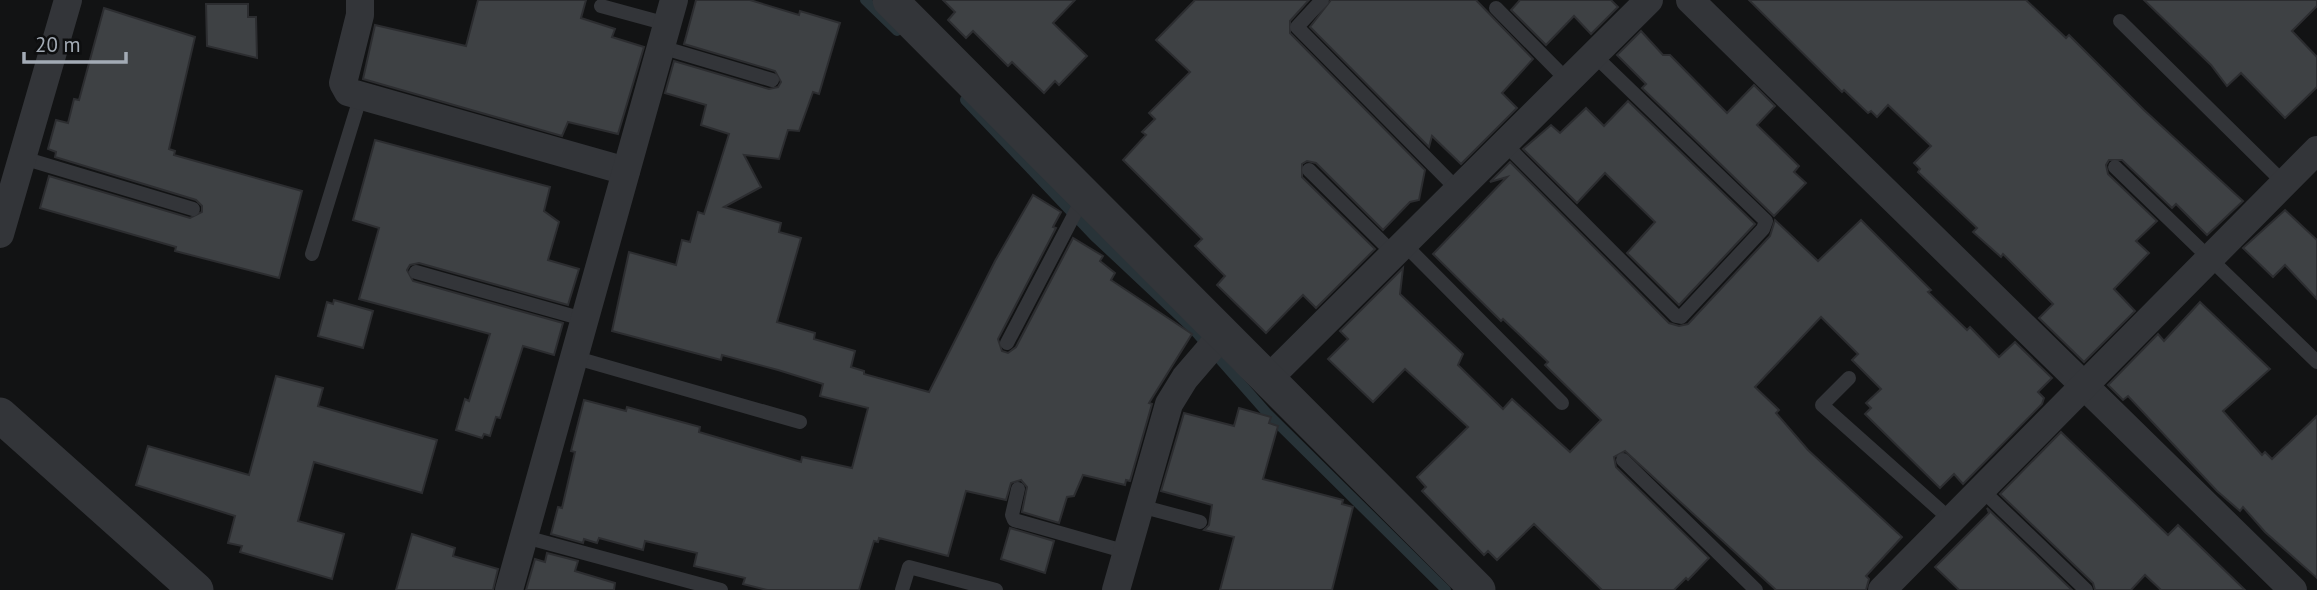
<svg xmlns="http://www.w3.org/2000/svg" width="2317" height="590" font-family="'PT Sans',sans-serif">
  <style>
    .lines { fill: none; stroke-linecap: round; stroke-linejoin: round }
    .stream { stroke: #283338; stroke-width: 10 }
    .building { fill: #3e4144; stroke: #2c2d30; stroke-width: 2 }
    .service { stroke: #333539; stroke-width: 14 }
    .minor { stroke: #333539; stroke-width: 28 }
    .tertiary { stroke: #333539; stroke-width: 35 }
  </style>
  <rect width="100%" height="100%" fill="#121314"/>
  <g class="lines">
    <g class="stream">
      <polyline points="865,0 897,31"/>
      <polyline points="965,100 1094,236 1192,328 1267,413 1446,590"/>
    </g>
  </g>
  <g class="building">
    <polygon points="478,0 586,0 581,18 615,29 612,37 644,47 618,134 568,122 562,136 363,79 375,25 466,46"/>
    <polygon points="696,0 750,0 799,15 800,11 840,23 819,94 813,92 799,131 788,130 779,159 744,155 761,187 724,207 781,223 779,232 801,238 777,322 815,333 814,339 855,351 851,367 864,371 864,374 929,392 995,261 1033,195 1061,212 1053,227 1056,228 998,339 1002,351 1008,353 1016,347 1073,238 1103,256 1100,261 1115,273 1111,280 1192,334 1149,403 1152,404 1130,481 1126,480 1125,485 1083,475 1074,496 1067,497 1059,523 1022,512 1027,487 1021,480 1011,483 1006,500 966,491 948,556 879,538 878,542 874,541 859,590 767,590 743,584 745,578 694,566 697,553 645,541 643,550 599,538 597,543 584,539 583,543 551,534 558,507 562,508 575,452 571,451 584,400 626,411 627,407 700,427 699,432 801,462 802,457 852,468 868,408 820,396 823,384 778,370 722,355 721,360 612,331 629,252 676,265 682,240 690,242 698,212 704,214 729,134 701,125 706,105 665,93 674,61 769,89 778,87 781,82 775,71 684,44"/>
    <polygon points="943,0 1075,0 1053,23 1087,56 1059,85 1055,81 1044,93 1012,62 1008,66 973,31 966,38 948,20 955,12"/>
    <polygon points="1195,0 1309,0 1290,21 1290,33 1425,170 1419,200 1410,202 1383,230 1316,163 1307,161 1302,164 1302,177 1375,249 1316,308 1303,295 1266,333 1217,285 1225,276 1195,246 1202,239 1123,160 1146,135 1142,132 1155,119 1149,113 1190,72 1156,40"/>
    <polygon points="1331,0 1476,0 1533,59 1502,93 1517,108 1461,164 1432,136 1429,147 1310,27"/>
    <polygon points="1520,0 1611,0 1618,7 1591,34 1574,16 1546,45 1511,10"/>
    <polygon points="1749,0 2026,0 2066,38 2069,35 2144,110 2243,201 2207,235 2176,204 2172,208 2122,160 2109,160 2106,165 2108,174 2157,221 2136,241 2149,253 2114,289 2135,311 2084,362 2039,318 2053,304 2003,254 2001,257 1973,232 1977,228 1918,172 1920,169 1914,163 1931,146 1888,105 1877,117 1871,111 1868,113 1844,90 1842,92"/>
    <polygon points="2144,0 2317,0 2317,6 2292,31 2317,57 2317,87 2285,118 2241,73 2227,86 2211,65"/>
    <polygon points="206,4 248,4 248,17 256,17 257,58 207,46"/>
    <polygon points="104,8 195,37 169,149 175,151 174,155 302,191 279,278 175,251 176,247 40,208 49,176 190,218 202,212 202,206 196,200 55,157 56,152 48,149 56,120 68,123 74,99 79,100"/>
    <polygon points="1641,31 1663,55 1670,55 1727,113 1754,85 1775,106 1757,125 1799,166 1794,172 1806,183 1774,216 1642,88 1646,84 1617,55"/>
    <polygon points="1628,101 1755,224 1679,305 1627,253 1655,222 1605,173 1577,203 1523,149 1551,125 1560,133 1586,108 1604,126"/>
    <polygon points="375,140 550,187 544,211 559,222 548,260 579,269 568,305 419,263 410,265 407,270 413,281 563,323 554,355 523,346 500,418 496,417 490,436 484,434 482,438 456,430 465,399 469,401 490,334 359,299 379,228 353,220"/>
    <polygon points="1510,162 1669,323 1679,326 1688,324 1770,236 1775,220 1818,261 1861,220 1931,290 1928,292 1967,330 1970,327 1999,357 2015,342 2052,378 2038,392 2044,398 2042,404 1963,484 1954,474 1940,488 1865,414 1871,408 1866,403 1881,389 1852,360 1858,354 1821,317 1755,387 1779,410 1776,413 1808,450 1902,537 1866,576 1869,579 1866,590 1776,590 1625,451 1614,457 1616,467 1709,558 1688,580 1686,578 1674,590 1602,590 1534,524 1497,560 1488,551 1484,555 1422,491 1426,487 1417,477 1468,427 1405,369 1373,402 1328,359 1348,339 1340,331 1403,268 1400,294 1463,354 1458,365 1503,409 1512,399 1570,452 1601,420 1545,365 1548,362 1503,319 1501,321 1498,318 1433,254 1507,177 1490,182"/>
    <polygon points="2285,210 2317,240 2317,299 2285,265 2273,277 2243,248"/>
    <polygon points="334,300 373,311 363,348 318,336 327,302 333,304"/>
    <polygon points="2200,302 2270,369 2223,411 2262,455 2265,452 2272,459 2317,416 2317,578 2265,532 2243,507 2240,511 2217,491 2128,396 2123,400 2108,385 2158,334 2164,341"/>
    <polygon points="276,376 323,388 318,406 437,440 422,493 314,462 298,521 344,534 332,579 240,552 242,546 228,543 235,516 136,485 148,446 249,475"/>
    <polygon points="1239,408 1271,417 1269,423 1278,426 1263,479 1343,500 1342,504 1353,507 1332,590 1220,590 1234,537 1204,530 1209,525 1212,505 1161,491 1184,413 1234,426"/>
    <polygon points="2061,432 2168,535 2178,525 2245,590 2161,590 2145,575 2131,590 2095,590 2093,583 2000,494"/>
    <polygon points="1987,508 2072,590 1959,590 1935,567 1989,513"/>
    <polygon points="1010,528 1054,541 1045,573 1001,559"/>
    <polygon points="412,534 455,548 453,556 498,569 493,590 396,590"/>
    <polygon points="547,553 578,561 575,571 615,583 614,590 526,590 535,559 545,562"/>
  </g>
  <g class="lines">
    <g class="service">
      <polyline points="1322,0 1297,27 1458,190"/>
      <polyline points="601,6 667,24"/>
      <polyline points="1496,8 1568,81"/>
      <polyline points="2120,21 2284,183"/>
      <polyline points="661,47 772,80"/>
      <polyline points="1505,144 1676,316 1681,317 1763,229 1766,221 1594,55"/>
      <polyline points="23,158 193,209"/>
      <polyline points="2115,167 2317,362"/>
      <polyline points="1309,170 1394,254"/>
      <polyline points="1404,244 1562,403"/>
      <polyline points="312,254 361,95"/>
      <polyline points="416,272 583,319"/>
      <polyline points="1007,343 1084,196"/>
      <polyline points="573,357 800,422"/>
      <polyline points="1849,378 1822,405 1951,520"/>
      <polyline points="1623,460 1756,590"/>
      <polyline points="1018,489 1012,515 1014,520 1127,552"/>
      <polyline points="1981,489 2086,590"/>
      <polyline points="1140,506 1200,522"/>
      <polyline points="525,537 721,590"/>
      <polyline points="902,590 909,567 996,590"/>
    </g>
    <g class="minor">
      <polyline points="360,0 360,15 343,83 348,92 626,171"/>
      <polyline points="1690,0 2293,590"/>
      <polyline points="0,234 68,0"/>
      <polyline points="1267,380 1649,0"/>
      <polyline points="509,590 674,0"/>
      <polyline points="1116,590 1169,404 1185,378 1222,335"/>
      <polyline points="1882,590 2317,150"/>
    </g>
    <g class="tertiary">
      <polyline points="890,0 1478,590"/>
      <polyline points="0,415 196,590"/>
    </g>
  </g>
  <path d="M24 52v10h102v-10" fill="none" stroke="#a3abb5" stroke-width="3.5"/>
  <text x="35" y="52" font-size="21" fill="#a3abb5" stroke="#0d0e0f" stroke-width="5" paint-order="stroke">20 m</text>
</svg>
